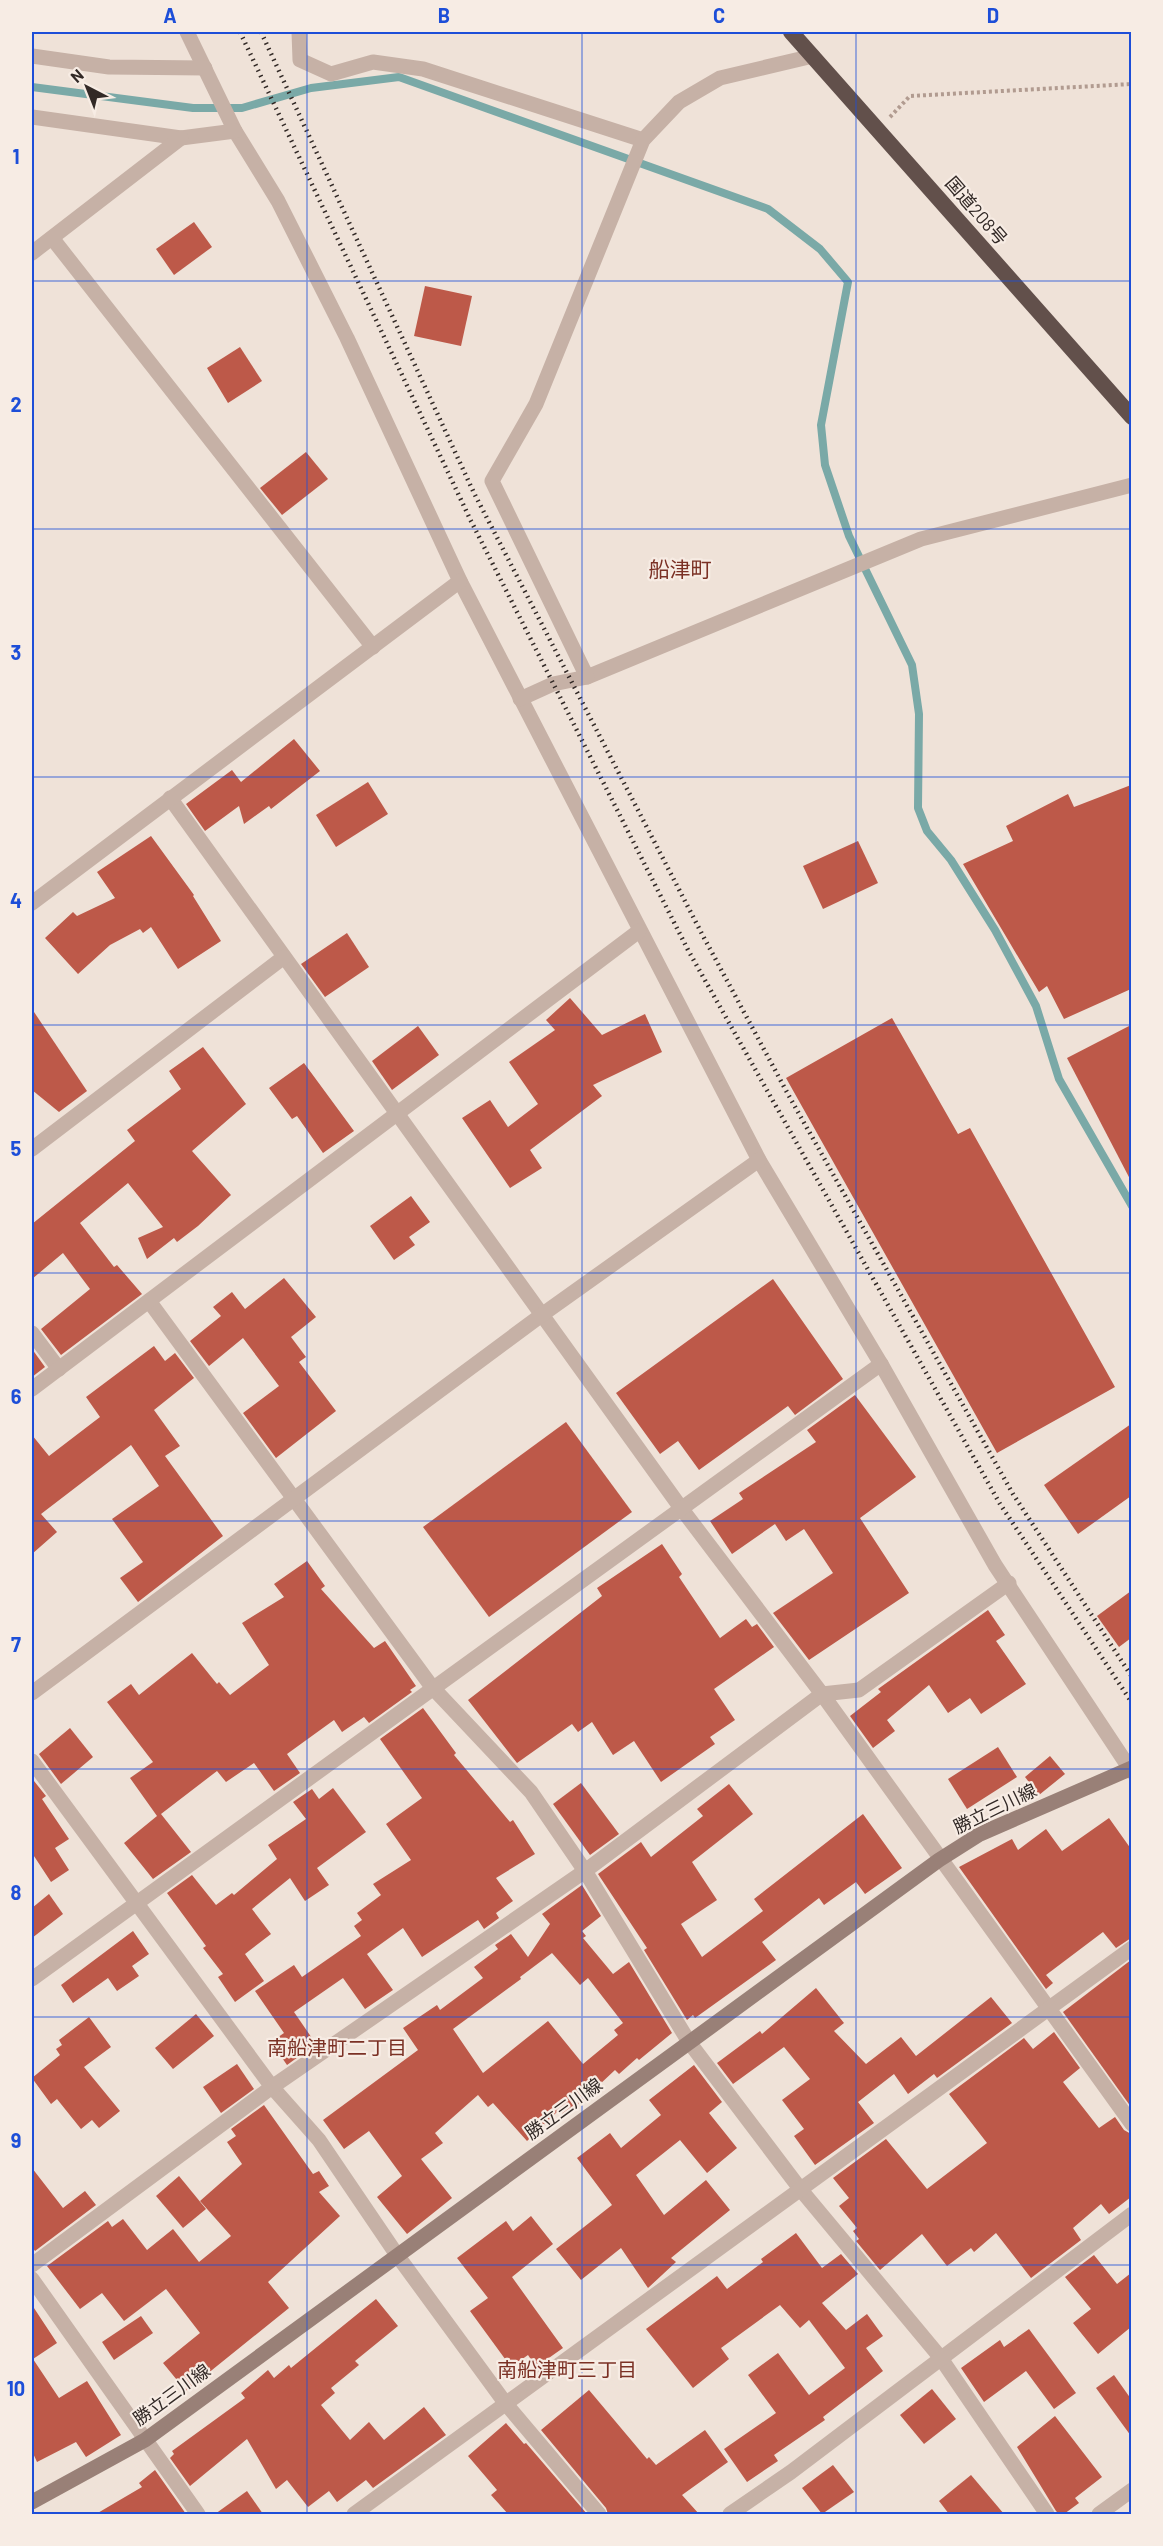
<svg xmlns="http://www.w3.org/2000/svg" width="1163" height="2546" font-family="Barlow,'Noto Sans JP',sans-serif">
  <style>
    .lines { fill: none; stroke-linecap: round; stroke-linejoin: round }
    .stream { stroke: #7aa9a7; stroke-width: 8 }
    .building { fill: #bd5949; fill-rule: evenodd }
    .path { stroke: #b19b90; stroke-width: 4; stroke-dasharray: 3 3; stroke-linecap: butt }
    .minor { stroke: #c6b1a6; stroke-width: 15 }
    .secondary { stroke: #998077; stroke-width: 15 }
    .trunk { stroke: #62504b; stroke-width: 16 }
    .rail { stroke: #322926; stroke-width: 4.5; stroke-dasharray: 1.5 4.5; stroke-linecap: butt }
    .grid { fill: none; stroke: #1d4ed8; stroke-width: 1.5; stroke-opacity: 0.55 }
    .labels { text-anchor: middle; stroke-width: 4.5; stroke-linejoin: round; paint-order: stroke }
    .street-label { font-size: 18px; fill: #322926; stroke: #f7ece4 }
    .neighbourhood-label { font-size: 20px; fill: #7b3125; stroke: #f7ece4 }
    .quarter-label { font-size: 21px; fill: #7b3125; stroke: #f7ece4 }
    .neatline { fill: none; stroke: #1d4ed8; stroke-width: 2 }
    .grid-label { font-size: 20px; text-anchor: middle; font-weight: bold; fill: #1d4ed8 }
  </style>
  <rect width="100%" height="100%" fill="#efe2d8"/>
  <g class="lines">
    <polyline class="stream" points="32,87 193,108 242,108 311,88 399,77 768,209 820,249 848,282 821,425 825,465 849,536 912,665 919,714 918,808 927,831 951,860 995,930 1036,1006 1059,1079 1132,1206"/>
  </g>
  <g class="building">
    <polygon points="194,222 212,247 174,275 156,249"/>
    <polygon points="425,286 472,296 461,346 414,336"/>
    <polygon points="240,347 262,381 228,403 207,368"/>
    <polygon points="306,452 328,479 282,515 260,488"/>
    <polygon points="294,739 320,771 271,809 269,806 244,824 239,806 205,831 186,804 232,770 241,782"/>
    <polygon points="368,782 388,814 336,847 316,815"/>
    <polygon points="1131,785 1131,989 1064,1019 1047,986 1039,992 963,864 1013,841 1006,826 1068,794 1074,807"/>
    <polygon points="151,836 194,895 193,896 221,941 178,969 151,927 143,933 140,929 110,945 78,974 45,938 73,912 77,916 115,898 97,872"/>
    <polygon points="858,841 878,883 823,909 803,866"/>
    <polygon points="347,933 369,967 325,997 301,964"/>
    <polygon points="570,998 602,1035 645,1014 662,1052 593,1085 602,1096 530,1150 542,1168 510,1188 462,1118 490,1100 508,1127 538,1104 509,1062 555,1030 546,1020"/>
    <polygon points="32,1009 87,1091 59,1112 32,1090"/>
    <polygon points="892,1018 958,1134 970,1128 1115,1387 997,1453 786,1078"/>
    <polygon points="1131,1025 1131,1181 1067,1058"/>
    <polygon points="418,1026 439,1055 392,1090 372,1061"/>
    <polygon points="203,1047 246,1104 192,1151 231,1195 198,1226 177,1242 174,1238 147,1259 138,1238 163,1227 128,1183 80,1223 114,1267 117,1265 142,1294 61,1355 41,1329 90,1289 63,1253 32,1279 32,1224 135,1141 127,1130 181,1089 169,1071"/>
    <polygon points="304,1063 354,1131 323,1153 297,1116 292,1119 269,1088"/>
    <polygon points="411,1196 430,1222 409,1237 415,1245 394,1260 370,1226"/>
    <polygon points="284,1278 316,1317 291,1337 306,1357 299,1362 336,1411 276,1458 243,1413 279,1386 243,1338 209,1366 190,1341 221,1316 213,1307 232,1292 245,1309"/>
    <polygon points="773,1279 843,1379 795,1415 788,1406 699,1470 678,1441 660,1454 616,1393"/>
    <polygon points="154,1346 165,1361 175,1353 194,1378 154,1410 180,1446 165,1456 223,1536 138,1602 120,1578 143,1562 112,1519 159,1486 131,1445 41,1514 57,1532 32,1554 32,1435 49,1456 100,1417 86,1397"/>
    <polygon points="32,1349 45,1367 32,1377"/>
    <polygon points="855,1395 916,1477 860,1518 909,1593 809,1660 773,1613 833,1573 804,1529 786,1541 775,1524 732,1554 710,1521 743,1499 739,1493 816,1442 807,1430"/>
    <polygon points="566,1422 632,1512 489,1617 423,1527"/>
    <polygon points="1131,1424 1131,1496 1078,1534 1044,1485"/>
    <polygon points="662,1544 682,1574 679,1577 720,1638 746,1619 752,1627 757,1624 774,1647 714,1689 735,1720 710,1737 715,1744 661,1782 634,1741 613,1755 592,1722 578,1732 572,1724 517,1763 468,1700 602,1596 597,1588"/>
    <polygon points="307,1561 325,1586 321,1589 374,1648 385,1641 416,1686 410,1690 412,1692 369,1723 364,1717 342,1732 334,1720 287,1754 300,1773 274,1791 254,1763 226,1782 217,1771 161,1814 191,1852 153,1879 124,1843 157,1816 130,1778 153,1762 107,1702 131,1684 139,1695 192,1653 217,1684 219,1682 230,1695 269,1665 242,1623 284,1597 274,1584"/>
    <polygon points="1131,1591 1131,1638 1119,1647 1097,1616"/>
    <polygon points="988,1610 1005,1635 996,1641 1026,1684 981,1714 970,1698 948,1713 929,1685 887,1720 895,1731 873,1748 850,1716 881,1692 878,1689"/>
    <polygon points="423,1708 456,1753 454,1755 510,1822 513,1820 535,1854 496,1878 513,1901 496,1913 499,1918 484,1929 478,1920 422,1957 403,1928 367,1954 393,1990 365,2009 343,1978 294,2012 316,2044 287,2065 271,2042 284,2033 255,1991 294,1965 302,1977 361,1936 354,1926 362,1920 357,1913 381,1895 373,1884 411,1860 386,1824 422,1798 380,1739"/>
    <polygon points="70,1728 93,1757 61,1784 39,1754"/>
    <polygon points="998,1747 1017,1777 967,1809 948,1779"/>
    <polygon points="1050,1756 1065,1774 1039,1795 1025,1777"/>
    <polygon points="34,1781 46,1796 42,1799 69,1839 55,1848 69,1870 51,1882 32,1853 32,1782"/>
    <polygon points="581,1783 619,1834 590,1855 553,1804"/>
    <polygon points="729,1784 753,1814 692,1862 717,1900 681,1924 702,1957 763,1911 754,1899 863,1814 902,1868 865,1894 856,1882 824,1905 819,1898 762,1942 776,1960 695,2018 693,2015 687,2020 644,1950 647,1948 598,1874 641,1842 651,1857 703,1816 697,1809"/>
    <polygon points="333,1788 366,1832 317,1868 329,1885 305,1901 290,1878 252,1909 271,1934 245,1954 264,1981 235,2002 218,1977 223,1974 203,1948 206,1946 167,1893 192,1875 216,1905 232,1893 234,1895 277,1859 268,1845 306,1819 293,1802 312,1789 319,1799"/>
    <polygon points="1109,1818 1131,1849 1131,1938 1116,1948 1103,1932 1046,1975 1053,1983 1046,1989 959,1867 1012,1839 1018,1850 1046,1829 1062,1851"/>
    <path d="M582,1885l19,31 -19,15 4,5 -3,2 30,36 16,-12 43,71 -33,27 -2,-2 -18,16 -4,-4 -50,47 -6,-7 -32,31 -34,-38 -5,4 -10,-12 -43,38 8,10 -22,16 31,39 -45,36 -30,-37 25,-21 -33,-45 -25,18 -21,-29 95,-70 -15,-22 34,-23 3,5 43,-32 -9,-11 24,-18 -3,-4 16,-11 17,23 22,-33 -8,-10zM552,1953l28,32 8,-7 35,45 -9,7 4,5 -35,29 -35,-43 -65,52 -30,-44 68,-50 -1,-2z"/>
    <polygon points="49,1894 63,1914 32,1938 32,1908"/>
    <polygon points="133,1931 149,1954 132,1966 139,1976 117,1991 108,1978 73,2003 61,1985"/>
    <polygon points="1131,1960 1131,2107 1063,2012"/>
    <polygon points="816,1988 844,2023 834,2031 866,2064 901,2037 916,2056 991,1997 1012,2023 937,2078 934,2074 908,2094 894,2074 858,2102 874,2123 815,2165 794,2136 804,2129 782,2100 810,2079 784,2047 733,2084 717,2063 760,2031 762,2034"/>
    <polygon points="196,2014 214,2036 173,2069 155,2048"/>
    <polygon points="89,2017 111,2047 84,2067 120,2111 99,2128 92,2120 81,2129 57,2099 51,2104 32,2078 60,2055 56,2049 62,2045 59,2040"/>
    <polygon points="1054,2032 1080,2068 1063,2082 1099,2128 1115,2117 1124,2130 1131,2134 1131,2197 1109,2214 1101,2204 1073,2228 1081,2240 1031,2278 996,2233 974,2252 971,2248 947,2266 922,2234 880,2270 856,2241 859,2239 853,2231 857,2228 839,2206 849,2198 833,2178 886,2139 927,2189 987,2143 949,2094 1024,2038 1033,2049"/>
    <polygon points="237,2064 254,2089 221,2113 203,2087"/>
    <polygon points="694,2065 722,2102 709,2113 737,2148 707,2173 680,2140 636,2175 664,2215 706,2180 730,2210 671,2258 676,2262 648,2288 621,2248 581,2280 556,2249 612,2205 577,2158 610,2133 621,2148 661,2115 649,2100"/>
    <polygon points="264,2105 313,2174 319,2171 329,2186 319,2192 340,2216 268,2282 289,2308 186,2391 163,2363 200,2333 166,2289 124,2321 102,2293 80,2309 47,2266 108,2221 112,2227 123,2219 147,2250 173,2229 199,2262 231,2236 200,2201 242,2164 227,2142 236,2136 231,2129"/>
    <polygon points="32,2168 63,2208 85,2191 96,2205 35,2251 32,2247"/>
    <polygon points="179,2176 206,2209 183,2228 156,2196"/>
    <polygon points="531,2216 553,2244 512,2277 563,2348 536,2367 528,2355 511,2367 470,2311 488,2298 457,2258 506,2221 513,2231"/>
    <polygon points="796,2233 822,2268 841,2254 858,2274 822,2303 846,2330 867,2314 883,2336 866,2348 883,2371 823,2417 825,2420 774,2455 778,2461 747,2482 724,2449 776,2413 748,2375 778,2353 809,2395 845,2368 809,2320 800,2328 780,2305 721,2348 729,2359 693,2388 646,2329 717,2276 727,2289 763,2262 761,2259"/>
    <polygon points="1094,2255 1117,2284 1131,2273 1131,2327 1098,2354 1073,2323 1091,2309 1065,2277"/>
    <polygon points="376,2299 398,2326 355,2361 359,2365 331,2388 335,2393 321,2405 350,2440 369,2422 384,2440 424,2407 446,2435 373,2488 366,2480 337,2502 329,2491 308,2507 287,2480 276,2489 247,2439 190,2486 170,2458 174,2454 172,2451 245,2398 241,2393 268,2370 274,2378 289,2365 291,2368"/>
    <polygon points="32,2305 57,2343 33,2359 59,2398 87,2381 121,2435 86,2457 76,2442 37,2462 32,2451"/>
    <polygon points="141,2316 153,2333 114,2360 102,2342"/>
    <polygon points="1029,2329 1076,2393 1054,2409 1026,2371 984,2402 961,2368 1000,2340 1004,2347"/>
    <polygon points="1114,2375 1131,2399 1131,2436 1096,2388"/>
    <polygon points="932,2389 956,2419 924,2444 900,2415"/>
    <polygon points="589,2390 647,2459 649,2457 656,2465 705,2430 728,2462 682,2495 699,2514 608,2514 606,2508 541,2430"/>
    <polygon points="1055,2416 1102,2477 1075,2498 1079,2503 1064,2514 1059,2514 1056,2511 1017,2447"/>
    <polygon points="506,2423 524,2444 526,2443 587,2514 508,2514 491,2495 497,2490 468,2456"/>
    <polygon points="833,2465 854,2492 822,2514 802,2488"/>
    <polygon points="155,2470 186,2514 96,2514 142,2487 139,2483"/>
    <polygon points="971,2475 1004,2514 949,2514 939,2501"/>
    <polygon points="247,2491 263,2514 215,2514"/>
  </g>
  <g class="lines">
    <polyline class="path" points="890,117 910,96 1132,84"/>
    <g class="minor">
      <polyline points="187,32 235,131 278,201 347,338 460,581 759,1160 881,1364 995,1565 1132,1772"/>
      <polyline points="299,32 300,60 331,74 373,62 423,69 643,140"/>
      <polyline points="32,56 109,67 205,68"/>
      <polyline points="813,56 720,78 679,102 643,140 536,404 492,481 587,677 921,539 1132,485"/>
      <polyline points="32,117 181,138 235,131"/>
      <polyline points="52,238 373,647"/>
      <polyline points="32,253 181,138"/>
      <polyline points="520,699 553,684 587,677"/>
      <polyline points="170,798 681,1508 822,1694 1132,2124"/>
      <polyline points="32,903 460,581"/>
      <polyline points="32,1149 284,957"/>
      <polyline points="149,1301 432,1687 531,1792 585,1871 689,2042 801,2190 940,2357 1047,2514"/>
      <polyline points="32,1333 59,1369"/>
      <polyline points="32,1389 639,931"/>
      <polyline points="32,1693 543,1314 759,1160"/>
      <polyline points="32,1761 272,2087 319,2140 397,2255 506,2404 599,2514"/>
      <polyline points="32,1979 881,1364"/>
      <polyline points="32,2265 272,2087 585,1871 822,1694 859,1690 1009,1583"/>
      <polyline points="32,2279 198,2514"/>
      <polyline points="354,2514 1132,1948"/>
      <polyline points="730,2514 791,2472 1132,2214"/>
      <polyline points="1099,2514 1132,2490"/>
    </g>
    <polyline class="secondary" points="32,2502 145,2440 939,1860 980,1834 1132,1768"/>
    <polyline class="trunk" points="791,32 1132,417"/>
    <g class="rail">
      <polyline points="240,32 471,521 688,950 1000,1504 1132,1703"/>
      <polyline points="261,32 474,493 702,934 789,1096 1013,1494 1132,1677"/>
    </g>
  </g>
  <path class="grid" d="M307,32v2482M582,32v2482M856,32v2482M32,281h1100M32,529h1100M32,777h1100M32,1025h1100M32,1273h1100M32,1521h1100M32,1769h1100M32,2017h1100M32,2265h1100"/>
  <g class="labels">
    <g class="street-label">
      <text transform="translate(976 211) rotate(49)" y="6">国道208号</text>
      <text transform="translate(995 1809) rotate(-26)" y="6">勝立三川線</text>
      <text transform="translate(564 2109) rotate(-36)" y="6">勝立三川線</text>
      <text transform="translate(172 2395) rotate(-36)" y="6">勝立三川線</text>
    </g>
    <g class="neighbourhood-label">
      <text x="337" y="2055">南船津町二丁目</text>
      <text x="567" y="2377">南船津町三丁目</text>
    </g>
    <g class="quarter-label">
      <text x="680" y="577">船津町</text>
    </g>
  </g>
  <rect width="1163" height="2546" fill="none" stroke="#f7ece4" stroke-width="66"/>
  <g transform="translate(87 87) rotate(318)" stroke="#f7ece4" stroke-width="4.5" paint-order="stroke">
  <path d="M0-4.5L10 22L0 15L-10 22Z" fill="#322926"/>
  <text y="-9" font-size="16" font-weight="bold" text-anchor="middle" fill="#322926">N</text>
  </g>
  <rect x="33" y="33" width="1097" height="2480" class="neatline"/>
  <g class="grid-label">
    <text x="170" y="23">A</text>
    <text x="444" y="23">B</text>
    <text x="719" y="23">C</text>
    <text x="993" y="23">D</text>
    <text x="16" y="164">1</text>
    <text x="16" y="412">2</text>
    <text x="16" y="660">3</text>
    <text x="16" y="908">4</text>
    <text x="16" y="1156">5</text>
    <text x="16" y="1404">6</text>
    <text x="16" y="1652">7</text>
    <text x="16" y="1900">8</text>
    <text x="16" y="2148">9</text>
    <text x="16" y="2396">10</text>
  </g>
</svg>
